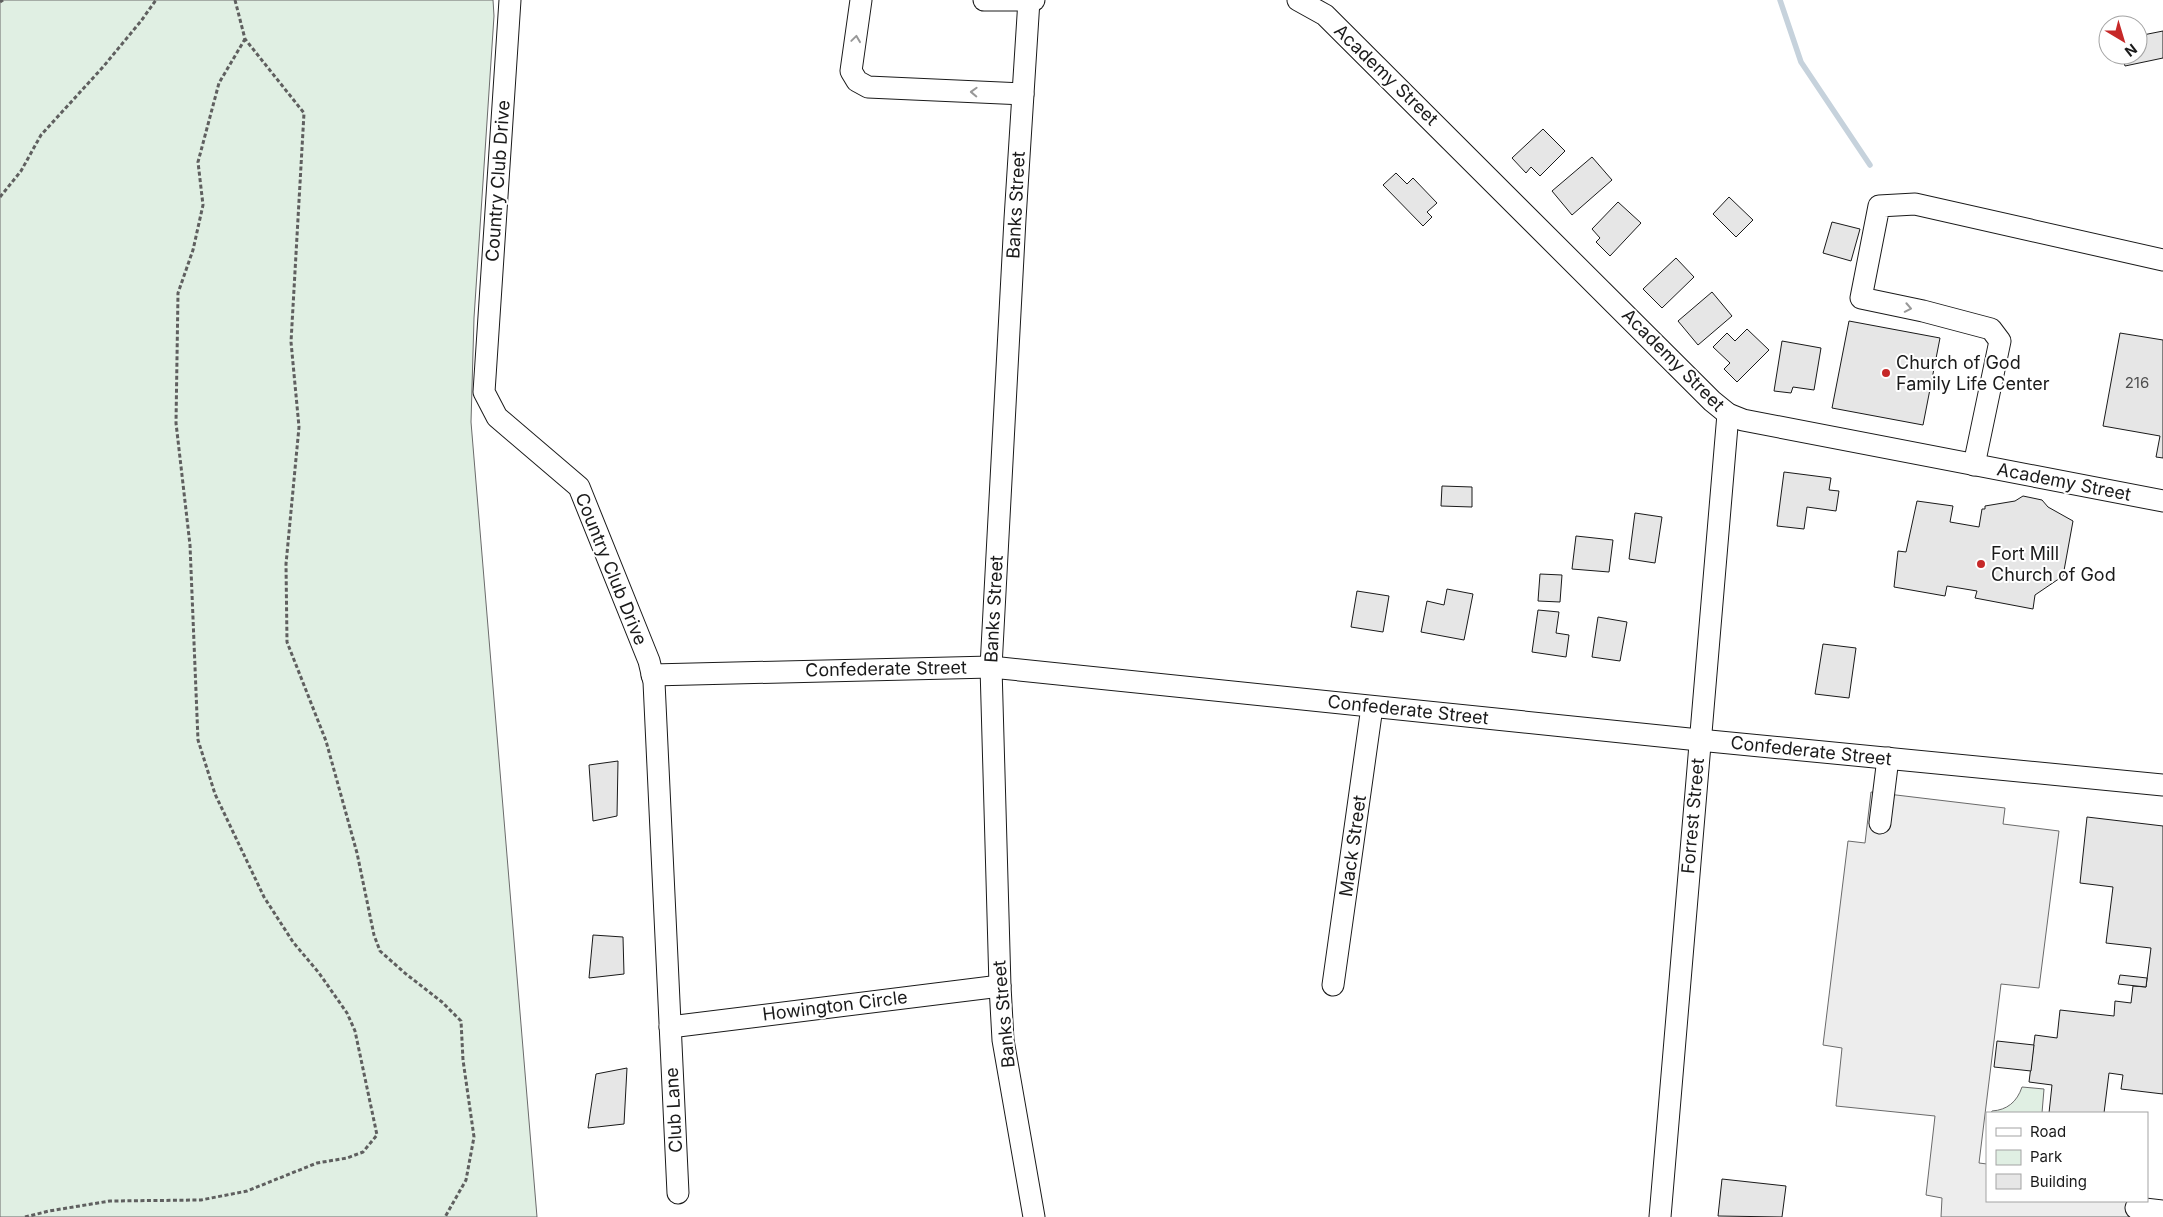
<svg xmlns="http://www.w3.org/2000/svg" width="2163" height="1217" font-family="Inter,sans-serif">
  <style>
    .green { fill: #e0efe3; stroke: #6a6a6a }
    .parking { fill: #ededed; stroke: #6a6a6a }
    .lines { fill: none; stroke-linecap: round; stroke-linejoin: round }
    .stream { stroke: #c6d2dc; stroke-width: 5.5 }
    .building { fill: #e6e6e6; stroke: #1a1a1a }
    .minor-casing { stroke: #1a1a1a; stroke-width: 23 }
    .path { stroke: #5f5f5f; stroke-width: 3; stroke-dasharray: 4 2.5; stroke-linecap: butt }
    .minor { stroke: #fff; stroke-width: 21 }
    .oneway { stroke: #989898 }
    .poi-dot { fill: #c62828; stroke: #fff; stroke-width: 2 }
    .labels { text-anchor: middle; stroke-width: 4; stroke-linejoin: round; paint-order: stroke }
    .number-label { font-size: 15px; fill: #4d4d4d }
    .street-label { font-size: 18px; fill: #1a1a1a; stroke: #fff }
    .poi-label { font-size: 18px; fill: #1a1a1a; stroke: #fff; text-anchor: start }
  </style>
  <rect width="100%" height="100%" fill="#fff"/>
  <g class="green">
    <polygon points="0,0 493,0 494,16 474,318 471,422 537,1217 0,1217"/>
    <path d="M2022,1087l22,2 -2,24h-51l1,-2c15,-1 25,-9 30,-24z"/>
  </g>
  <polygon class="parking" points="1871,792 2005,808 2003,824 2059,831 2039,988 2001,984 1979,1163 1987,1164 1987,1201 2137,1201 2134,1217 1941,1217 1942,1198 1926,1195 1935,1116 1836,1106 1842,1048 1823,1045 1848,841 1865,843"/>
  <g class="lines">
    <polyline class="stream" points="1780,0 1801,62 1870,165"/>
  </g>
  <g class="building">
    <polygon points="2163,31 2163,58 2125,66 2122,55 2138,55 2138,36"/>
    <polygon points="1543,129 1565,151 1540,176 1531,167 1526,173 1512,158"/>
    <polygon points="1592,157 1612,180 1572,215 1552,191"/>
    <polygon points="1396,173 1407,184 1413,178 1437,203 1427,212 1432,217 1423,226 1383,185"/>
    <polygon points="1729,197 1753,220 1736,237 1713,214"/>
    <polygon points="1618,202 1641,223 1610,256 1596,242 1600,238 1592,229"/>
    <polygon points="1832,222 1860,229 1851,261 1823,253"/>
    <polygon points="1676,258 1694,277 1662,308 1643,289"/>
    <polygon points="1712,292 1732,316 1698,345 1678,321"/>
    <polygon points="1849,321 1940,338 1923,425 1832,408"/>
    <polygon points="1747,329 1769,350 1737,382 1724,369 1730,363 1713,347 1727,333 1735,341"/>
    <polygon points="2120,333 2163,340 2163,458 2156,457 2160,436 2103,426"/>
    <polygon points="1782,341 1821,348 1814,390 1793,387 1791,393 1774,391"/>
    <polygon points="1784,472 1831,478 1829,490 1839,491 1836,511 1807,507 1804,529 1777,526"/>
    <polygon points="1442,486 1472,487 1472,507 1441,506"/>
    <polygon points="2023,496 2042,500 2048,507 2073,521 2063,576 2035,595 2033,609 1975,598 1977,591 1947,586 1945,596 1894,587 1898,551 1906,552 1917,501 1953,506 1950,522 1979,527 1982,509 1985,509 1985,506 2015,501"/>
    <polygon points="1635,513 1662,517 1655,563 1629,559"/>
    <polygon points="1576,536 1613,540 1609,572 1572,569"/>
    <polygon points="1540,574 1562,575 1560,602 1538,601"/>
    <polygon points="1447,589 1473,594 1464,640 1421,632 1427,601 1444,605"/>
    <polygon points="1357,591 1389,596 1383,632 1351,627"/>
    <polygon points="1538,610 1559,612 1556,633 1569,635 1566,657 1532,652"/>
    <polygon points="1598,617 1627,622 1620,661 1592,657"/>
    <polygon points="1823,644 1856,648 1849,698 1815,694"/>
    <polygon points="618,761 617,816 593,821 589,765"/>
    <polygon points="2087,817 2163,826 2163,1094 2121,1089 2123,1075 2109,1073 2104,1113 2049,1113 2052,1085 2029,1082 2035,1035 2057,1038 2060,1010 2114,1016 2115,1001 2131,1003 2133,986 2146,987 2151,948 2106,943 2113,887 2080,883"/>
    <polygon points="593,935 623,937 624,974 589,978"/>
    <polygon points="2120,975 2147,978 2146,987 2118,984"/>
    <polygon points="1997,1041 2034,1045 2031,1071 1994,1067"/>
    <polygon points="627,1068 624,1124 588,1128 596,1074"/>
    <polygon points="1722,1179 1786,1186 1782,1217 1718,1216"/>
  </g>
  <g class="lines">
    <g class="minor-casing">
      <g id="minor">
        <polyline points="510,0 484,392 497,417 579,487 649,661 654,682 678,1193"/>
        <polyline points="861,0 851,71 857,81 868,87 1023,94"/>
        <polyline points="984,0 1034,0"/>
        <polyline points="1029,0 1015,219 991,667 1000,986 1003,1040 1034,1217"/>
        <polyline points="1298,0 1325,15 1712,401 1728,414 1743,420 2163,501"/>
        <polyline points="1974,465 2000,341 1991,329 1923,311 1861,298 1879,206 1915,204 2163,260"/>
        <polyline points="652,675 991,667 1699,740 2163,785"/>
        <polyline points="1880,823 1888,758"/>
        <polyline points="1333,985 1372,707"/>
        <polyline points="670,1027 1000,986"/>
        <polyline points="2136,1208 2163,1211"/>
        <polyline points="1660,1217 1728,414"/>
      </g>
    </g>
    <g class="path">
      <polyline points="235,0 245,39 304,113 291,342 299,427 286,564 287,642 326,741 357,853 374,935 380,951 406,974 442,1002 461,1021 463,1060 474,1137 466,1180 445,1217"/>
      <polyline points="0,2 3,0"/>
      <polyline points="0,197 21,171 41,135 103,67 141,21 156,0"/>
      <polyline points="25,1217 49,1211 110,1201 201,1200 247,1191 317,1163 347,1158 363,1152 377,1135 355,1031 347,1013 319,973 293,942 264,897 215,794 198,740 190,545 176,423 178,293 193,250 203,205 198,162 219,83 245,39"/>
    </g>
    <use href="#minor" class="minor"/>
  </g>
  <defs><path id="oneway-chevron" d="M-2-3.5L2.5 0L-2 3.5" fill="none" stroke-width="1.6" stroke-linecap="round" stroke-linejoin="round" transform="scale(1.25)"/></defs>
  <g class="oneway">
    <use href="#oneway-chevron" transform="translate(856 39) rotate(-82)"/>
    <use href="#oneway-chevron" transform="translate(974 92) rotate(-178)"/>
    <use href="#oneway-chevron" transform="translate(1908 308) rotate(11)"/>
  </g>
  <g class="poi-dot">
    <circle cx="1886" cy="373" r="5"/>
    <circle cx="1981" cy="564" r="5"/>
  </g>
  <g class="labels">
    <g class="number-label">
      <text x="2137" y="388">216</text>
    </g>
    <g class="street-label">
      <text transform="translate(1386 75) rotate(44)" y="6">Academy Street</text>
      <text transform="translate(498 181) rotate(-86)" y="6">Country Club Drive</text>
      <text transform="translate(1016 205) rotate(-87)" y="6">Banks Street</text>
      <text transform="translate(1673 360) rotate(45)" y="6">Academy Street</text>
      <text transform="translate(2064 482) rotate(11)" y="6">Academy Street</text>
      <text transform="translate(611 569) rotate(68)" y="6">Country Club Drive</text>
      <text transform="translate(994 609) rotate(-87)" y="6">Banks Street</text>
      <text transform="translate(886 669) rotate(-1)" y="6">Confederate Street</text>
      <text transform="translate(1408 710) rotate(6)" y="6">Confederate Street</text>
      <text transform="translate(1811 751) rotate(6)" y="6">Confederate Street</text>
      <text transform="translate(1693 816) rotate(-85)" y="6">Forrest Street</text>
      <text transform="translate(1353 846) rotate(-82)" y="6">Mack Street</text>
      <text transform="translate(835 1006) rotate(-7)" y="6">Howington Circle</text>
      <text transform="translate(1004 1014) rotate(-95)" y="6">Banks Street</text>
      <text transform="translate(674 1110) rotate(-93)" y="6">Club Lane</text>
    </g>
    <g class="poi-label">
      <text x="1896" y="369">Church of God<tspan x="1896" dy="21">Family Life Center</tspan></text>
      <text x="1991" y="560">Fort Mill<tspan x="1991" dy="21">Church of God</tspan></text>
    </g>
  </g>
  <rect x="1986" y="1112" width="162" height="90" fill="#ffffff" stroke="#a3a3a3"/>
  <rect x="1996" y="1128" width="25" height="8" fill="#ffffff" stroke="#a3a3a3"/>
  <text x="2030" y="1137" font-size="15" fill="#1a1a1a">Road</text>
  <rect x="1996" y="1150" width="25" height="15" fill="#e0efe3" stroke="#a3a3a3"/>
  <text x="2030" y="1162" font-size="15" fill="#1a1a1a">Park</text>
  <rect x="1996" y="1174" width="25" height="15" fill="#e6e6e6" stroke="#a3a3a3"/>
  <text x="2030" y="1187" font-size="15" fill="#1a1a1a">Building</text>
  <g transform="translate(2123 40) rotate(142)"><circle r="24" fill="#ffffff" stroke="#a3a3a3"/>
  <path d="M0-4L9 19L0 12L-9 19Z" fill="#c62828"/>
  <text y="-8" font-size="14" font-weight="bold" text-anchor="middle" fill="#1a1a1a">N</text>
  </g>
</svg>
